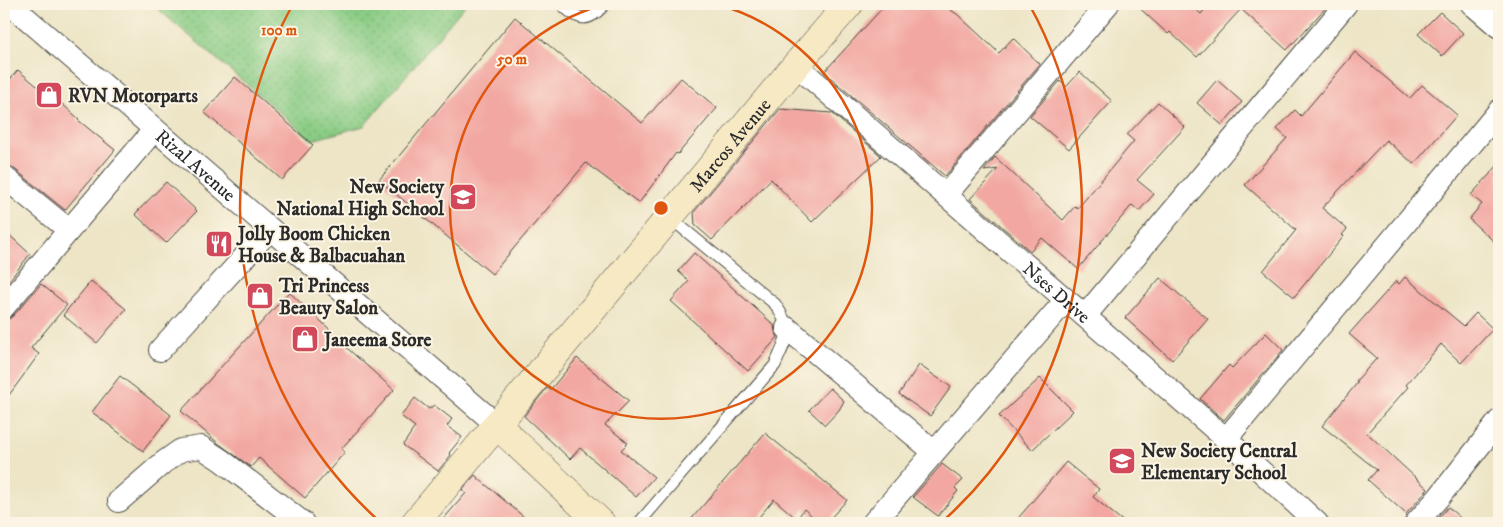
<svg xmlns="http://www.w3.org/2000/svg" width="1503" height="527" font-family="'IM FELL DW Pica',serif">
  <style>
    .park { fill: url(#park-dots); stroke: #5a7c58 }
    .building { fill: #f2a7a2 }
    .lines { fill: none; stroke-linecap: round; stroke-linejoin: round }
    .lane-casing { stroke: #484742; stroke-width: 13 }
    .street-casing { stroke: #484742; stroke-width: 24 }
    .secondary-casing { stroke: #484742; stroke-width: 29 }
    .lane { stroke: #fff; stroke-width: 11 }
    .street { stroke: #fff; stroke-width: 22 }
    .secondary { stroke: #f6e9c3; stroke-width: 28 }
    .ring { fill: none; stroke: #df570e; stroke-width: 2.5 }
    .labels { text-anchor: middle; stroke-width: 4; stroke-linejoin: round; paint-order: stroke }
    .poi-label { font-size: 19px; font-weight: bold; fill: #2b2b2b; stroke: #fcf5e5; text-anchor: start }
    .street-label { font-size: 19px; fill: #2b2b2b; stroke: #fcf5e5 }
    .centre { fill: #df570e; stroke: #fcf5e5; stroke-width: 2.5 }
    .ring-label { font-size: 15px; text-anchor: middle; font-weight: bold; fill: #df570e; stroke: #fcf5e5; stroke-width: 4; stroke-linejoin: round; paint-order: stroke }
  </style>
  <defs>
    <pattern id="park-dots" width="8" height="8" patternUnits="userSpaceOnUse" patternTransform="scale(1.25)"><rect width="8" height="8" fill="#8acc85"/><path d="M2 2h.1M6 6h.1" fill="none" stroke="#77af73" stroke-width="1.8" stroke-linecap="round"/></pattern>
  </defs>
  <rect width="100%" height="100%" fill="#fcf5e5"/>
  <filter id="ink" filterUnits="userSpaceOnUse"><feTurbulence type="fractalNoise" baseFrequency=".02" numOctaves="2"/><feDisplacementMap in="SourceGraphic" scale="10" xChannelSelector="R" yChannelSelector="G"/><feConvolveMatrix kernelMatrix="1 2 1 2 8 2 1 2 1" color-interpolation-filters="sRGB"/></filter>
  <filter id="wash" filterUnits="userSpaceOnUse"><feTurbulence type="fractalNoise" baseFrequency=".0096" numOctaves="4" result="noise"/><feDisplacementMap in="SourceGraphic" scale="20" xChannelSelector="R" yChannelSelector="G"/><feGaussianBlur stdDeviation="1.12" result="paint"/><feColorMatrix in="noise" values="0 0 0 0 0 0 0 0 0 0 0 0 0 0 0 0 0 1.4 0 .05"/><feComposite in="paint" operator="in"/></filter>
  <g filter="url(#wash)">
    <rect width="100%" height="100%" fill="#ede5c6"/>
    <polygon class="park" points="152,4 466,4 364,126 312,140"/>
    <g id="blocks">
      <g class="building">
        <polygon points="886,4 941,4 957,14 999,53 1013,38 1040,64 945,176 824,72"/>
        <polygon points="1135,4 1190,4 1201,14 1209,4 1329,4 1287,50 1241,9 1197,57 1170,32 1168,34"/>
        <polygon points="1440,12 1463,33 1442,56 1418,34"/>
        <polygon points="515,17 642,123 681,78 717,108 678,154 676,153 639,203 586,163 492,274 379,180"/>
        <polygon points="1355,52 1410,98 1422,85 1457,115 1414,164 1386,140 1322,208 1347,229 1342,235 1344,236 1294,297 1263,271 1296,230 1245,185 1287,138 1277,129 1295,110 1301,116"/>
        <polygon points="18,70 58,104 60,102 79,119 78,120 115,150 65,210 12,167 4,164 4,86"/>
        <polygon points="1080,72 1112,101 1069,149 1030,116 1060,81 1066,87"/>
        <polygon points="235,77 313,145 282,180 204,112"/>
        <polygon points="1217,80 1242,102 1222,125 1197,103"/>
        <polygon points="1158,102 1185,127 1137,180 1154,194 1139,211 1132,205 1078,269 1042,238 1030,251 970,199 998,169 984,171 995,157 1063,220 1075,206 1078,208 1134,141 1127,135"/>
        <polygon points="780,109 832,113 881,156 812,222 771,179 712,240 695,225 694,212"/>
        <polygon points="1499,164 1499,246 1469,219 1482,204 1471,195"/>
        <polygon points="166,182 197,211 166,243 135,214"/>
        <polygon points="4,230 30,254 4,287"/>
        <polygon points="694,253 774,325 775,332 778,337 748,371 671,301 689,281 678,271"/>
        <polygon points="1405,277 1464,326 1476,313 1493,329 1461,363 1441,344 1406,385 1408,387 1367,433 1428,489 1406,514 1368,480 1377,470 1322,426 1358,382 1356,381 1377,358 1349,334 1396,281 1399,284"/>
        <polygon points="1160,278 1208,319 1172,360 1125,318"/>
        <polygon points="91,281 126,309 97,343 63,315"/>
        <polygon points="41,284 67,305 31,348 39,354 4,402 4,320 9,319 14,315"/>
        <polygon points="289,292 348,346 347,348 394,390 341,449 345,452 305,498 259,458 251,467 218,443 181,411"/>
        <polygon points="1266,333 1283,350 1224,420 1200,399 1229,365 1232,368"/>
        <polygon points="577,358 629,401 605,425 628,443 621,450 654,477 636,497 580,448 570,459 524,416 547,388 550,390"/>
        <polygon points="919,365 951,387 930,416 899,394"/>
        <polygon points="120,376 171,415 143,451 92,412"/>
        <polygon points="1040,378 1073,411 1032,450 999,416"/>
        <polygon points="830,388 844,401 839,410 825,425 809,410"/>
        <polygon points="415,398 429,409 434,405 452,419 447,426 462,437 449,453 451,455 438,471 403,445 415,427 401,416"/>
        <polygon points="765,433 847,500 826,523 820,523 804,509 797,519 774,499 754,523 688,523"/>
        <polygon points="1066,462 1099,489 1093,497 1125,523 1014,523"/>
        <polygon points="942,464 963,480 955,488 958,491 938,516 913,497"/>
        <polygon points="475,475 479,479 531,523 440,523 466,493 462,490"/>
        <polygon points="1448,507 1466,523 1437,523 1435,522"/>
      </g>
    </g>
  </g>
  <g filter="url(#ink)">
    <use href="#blocks" fill-opacity="0" stroke="#484742" stroke-width="1"/>
    <g class="lines">
      <g class="lane-casing">
        <g id="lane">
          <path d="M561,4c18,17 27,20 44,0"/>
          <path d="M639,523l136,-158c12,-28 19,-34 0,-61l-106,-87"/>
        </g>
      </g>
      <g class="street-casing">
        <g id="street">
          <path id="s1" d="M10,4l487,421"/>
          <polyline points="1472,4 1499,27"/>
          <path id="s2" d="M796,65l430,374 91,84"/>
          <polyline points="4,177 69,230"/>
          <polyline points="946,195 1108,4"/>
          <polyline points="4,307 154,130"/>
          <polyline points="1085,316 1346,4"/>
          <polyline points="787,328 934,452"/>
          <polyline points="160,350 270,229"/>
          <polyline points="1226,439 1499,111"/>
          <polyline points="119,501 164,462 181,450 201,447 221,460 303,523"/>
          <polyline points="873,523 1066,300"/>
          <polyline points="1416,523 1439,497 1499,421"/>
        </g>
      </g>
      <g class="secondary-casing">
        <g id="secondary">
          <polyline points="497,425 601,523"/>
          <path id="s3" d="M415,523l381,-458 53,-61"/>
        </g>
      </g>
      <use href="#lane" class="lane"/>
      <use href="#street" class="street"/>
      <use href="#secondary" class="secondary"/>
    </g>
  </g>
  <g class="ring">
    <path d="M716 4A211 211 0 1 1 606 4"/>
    <path d="M379 521A421 421 0 0 1 293 4M1029 4A421 421 0 0 1 943 521"/>
  </g>
  <defs>
    <g id="shop-square" transform="scale(1.4375)"><rect x="-9" y="-9" width="18" height="18" rx="4" fill="#d1495b" stroke="#fcf5e5"/><path d="M-5-2.5h2.3a2.7 3.5 0 0 1 5.4 0H5L5.5 6h-11ZM-1.5-2.5h3a1.5 2.3 0 0 0-3 0Z" fill="#fff"/></g>
    <g id="school-square" transform="scale(1.4375)"><rect x="-9" y="-9" width="18" height="18" rx="4" fill="#d1495b" stroke="#fcf5e5"/><path d="M0-5L7-2L0 1L-7-2ZM-4 1L0 2.5L4 1V4Q0 6-4 4Z" fill="#fff"/></g>
    <g id="restaurant-square" transform="scale(1.4375)"><rect x="-9" y="-9" width="18" height="18" rx="4" fill="#d1495b" stroke="#fcf5e5"/><path d="M-5-6h1v4h1v-4h1v4h1v-4h1v5L-1.5 .5V6h-2V.5L-5-1ZM5-6V6H3V1.5H1.5Q1.5-4 5-6Z" fill="#fff"/></g>
  </defs>
  <g fill-rule="evenodd">
    <use href="#shop-square" x="49" y="95"/>
    <use href="#school-square" x="463" y="197"/>
    <use href="#restaurant-square" x="219" y="244"/>
    <use href="#shop-square" x="260" y="296"/>
    <use href="#shop-square" x="305" y="339"/>
    <use href="#school-square" x="1122" y="461"/>
  </g>
  <g class="labels">
    <g class="poi-label">
      <text x="68" y="102">RVN Motorparts</text>
      <text x="444" y="193" text-anchor="end">New Society<tspan x="444" dy="22">National High School</tspan></text>
      <text x="238" y="240">Jolly Boom Chicken<tspan x="238" dy="22">House &amp; Balbacuahan</tspan></text>
      <text x="279" y="292">Tri Princess<tspan x="279" dy="22">Beauty Salon</tspan></text>
      <text x="324" y="346">Janeema Store</text>
      <text x="1141" y="457">New Society Central<tspan x="1141" dy="22">Elementary School</tspan></text>
    </g>
    <g class="street-label">
      <text dy="7" stroke="none"><textPath href="#s3" startOffset="492">Marcos Avenue</textPath></text>
      <text dy="7" stroke="none"><textPath href="#s1" startOffset="246">Rizal Avenue</textPath></text>
      <text dy="7" stroke="none"><textPath href="#s2" startOffset="346">Nses Drive</textPath></text>
    </g>
  </g>
  <circle cx="661" cy="208" r="8" class="centre"/>
  <g class="ring-label">
    <text x="279" y="35">100 m</text>
    <text x="512" y="64">50 m</text>
  </g>
  <rect width="1503" height="527" fill="none" stroke="#fcf5e5" stroke-width="20"/>
</svg>
